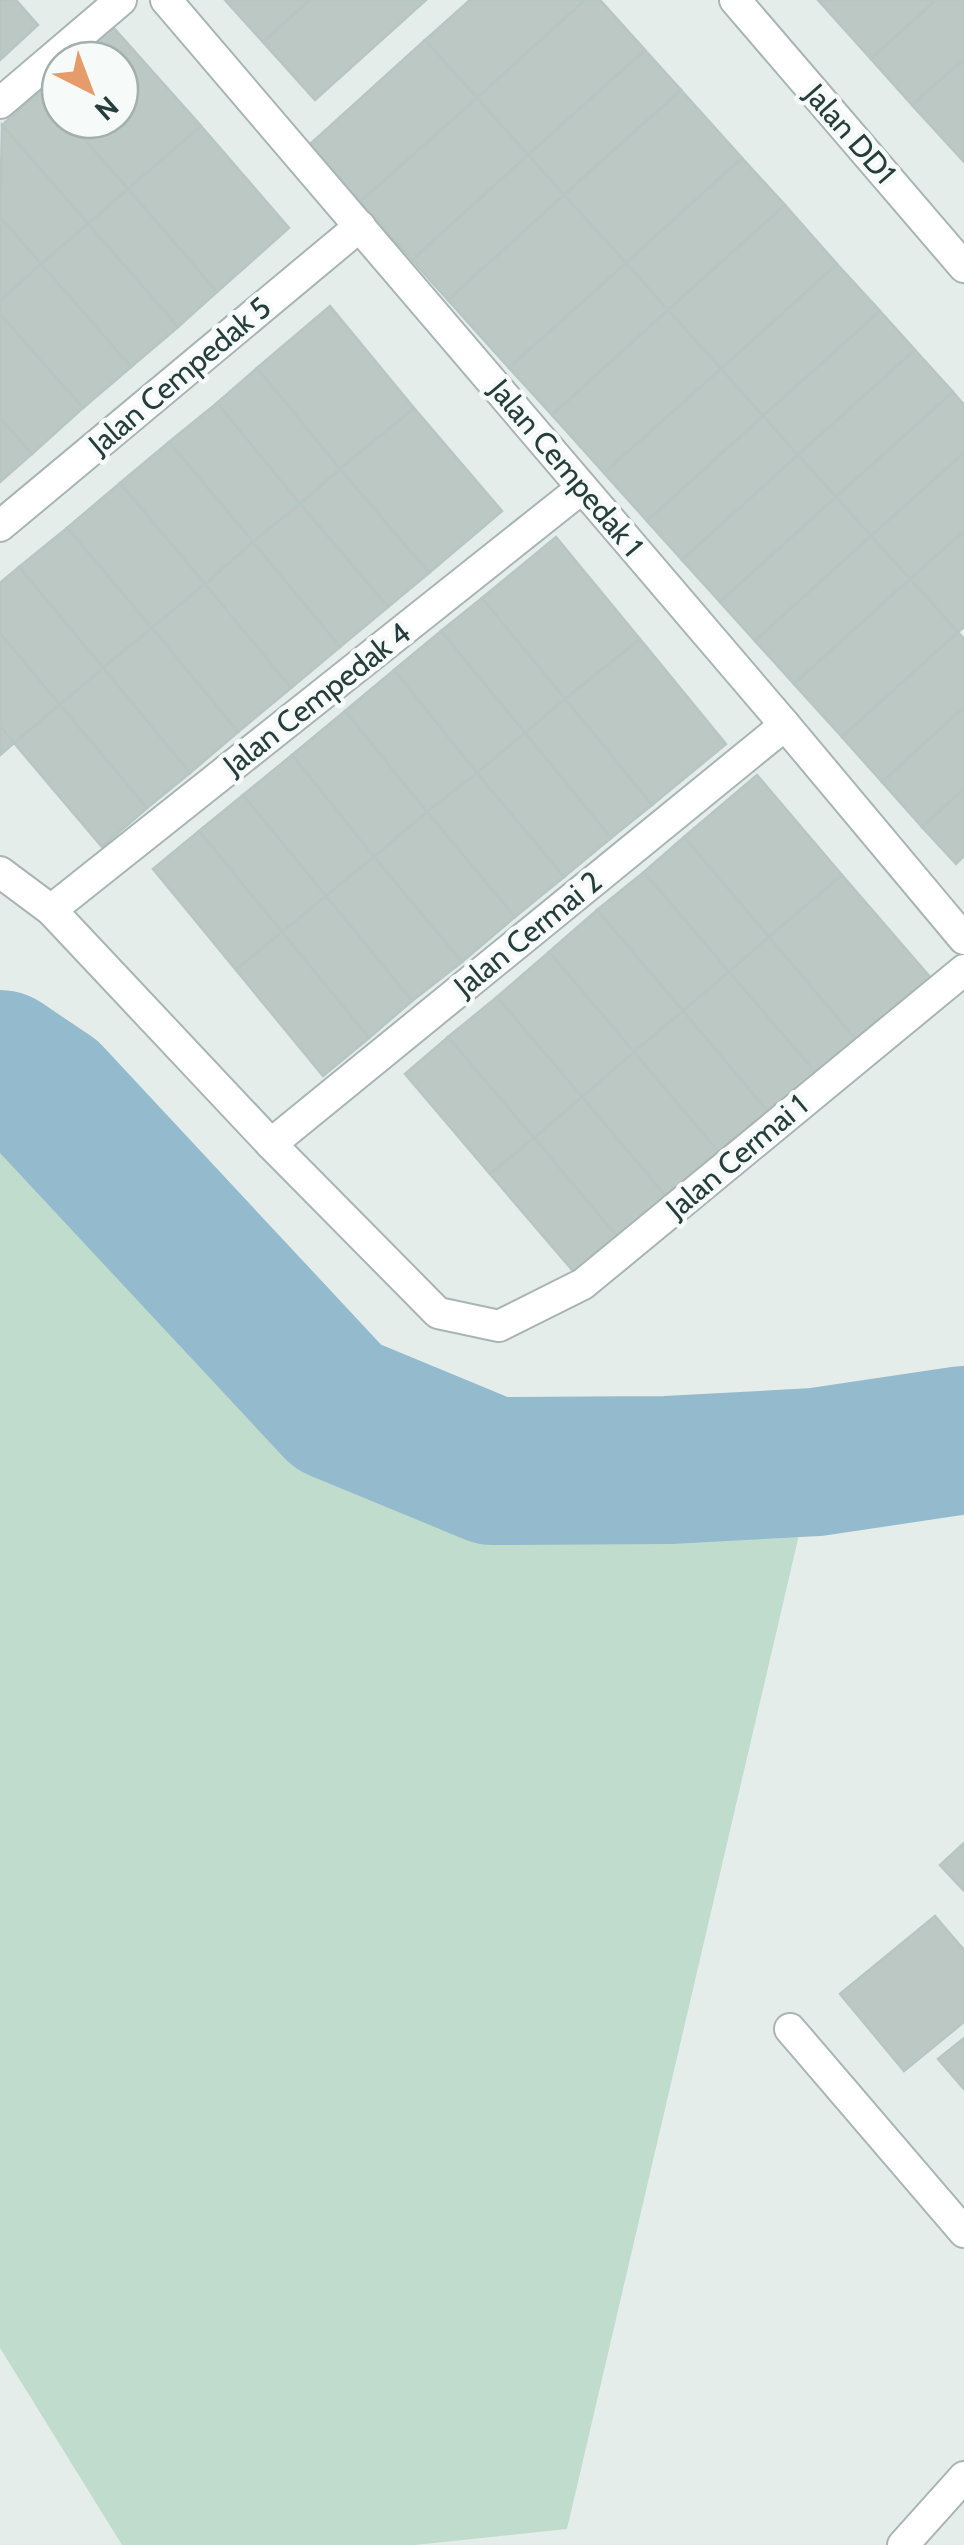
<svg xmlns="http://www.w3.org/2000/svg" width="964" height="2545" font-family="Cabin,sans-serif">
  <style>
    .green { fill: #c0dccc }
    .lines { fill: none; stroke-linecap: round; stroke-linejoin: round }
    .river { stroke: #93bbcd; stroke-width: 148 }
    .building { fill: #bbc8c4; stroke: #b8c6c3; stroke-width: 2.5 }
    .minor-casing { stroke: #a8b5b3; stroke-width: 34 }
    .minor { stroke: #fff; stroke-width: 30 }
    .labels { text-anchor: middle; stroke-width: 9; stroke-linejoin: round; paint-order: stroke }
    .street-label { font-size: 30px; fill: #263e3b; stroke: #f6faf8 }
  </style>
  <rect width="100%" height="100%" fill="#e5edeb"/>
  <polygon class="green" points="0,1064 49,1097 338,1408 493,1471 816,1462 567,2529 415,2545 122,2545 0,2348"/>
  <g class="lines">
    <polyline class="river" points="0,1064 49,1097 338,1407 493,1471 668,1470 816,1462 964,1440"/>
  </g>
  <g class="building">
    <polygon points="0,0 16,0 38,25 0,60"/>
    <polygon points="225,0 310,0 263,42"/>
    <polygon points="310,0 426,0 315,100 263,42"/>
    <polygon points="470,0 585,0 477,98 425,40"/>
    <polygon points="585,0 600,0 645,50 528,155 477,98"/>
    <polygon points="818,0 936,0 871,59"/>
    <polygon points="936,0 964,0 964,59 912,105 871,59"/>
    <polygon points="113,27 201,126 128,189 67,120 120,120 120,60 75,60"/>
    <polygon points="425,40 477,98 360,202 309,145"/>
    <polygon points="645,50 681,90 564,195 528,155"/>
    <polygon points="964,59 964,162 912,105"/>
    <polygon points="60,73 60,112 41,90"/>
    <polygon points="41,90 60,112 60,120 67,120 128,189 88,224 2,125"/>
    <polygon points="681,90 742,158 626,263 564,195"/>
    <polygon points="477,98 528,155 412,260 360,202"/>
    <polygon points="2,125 88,224 41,264 0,217"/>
    <polygon points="201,126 289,228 217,292 128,189"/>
    <polygon points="528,155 564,195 448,300 412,260"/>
    <polygon points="742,158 785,205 668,310 626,263"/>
    <polygon points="128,189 217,292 178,327 88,224"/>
    <polygon points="564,195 626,263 509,368 448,300"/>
    <polygon points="785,205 837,264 721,369 668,310"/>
    <polygon points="0,217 41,264 0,301"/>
    <polygon points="88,224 178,327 131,367 41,264"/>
    <polygon points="626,263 668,310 552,415 509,368"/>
    <polygon points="41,264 131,367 83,408 0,314 0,301"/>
    <polygon points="837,264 880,311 763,416 721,369"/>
    <polygon points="330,306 414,408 340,469 257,368"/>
    <polygon points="668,310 721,369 604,473 552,415"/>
    <polygon points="880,311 915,350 798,455 763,416"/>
    <polygon points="0,314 83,408 32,454 0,418"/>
    <polygon points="915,350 953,392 836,497 798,455"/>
    <polygon points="257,368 340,469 300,504 217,403"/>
    <polygon points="721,369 763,416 647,521 604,473"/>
    <polygon points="953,392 964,405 964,453 871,536 836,497"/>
    <polygon points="217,403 300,504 253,542 169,442"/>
    <polygon points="414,408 502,511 429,573 340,469"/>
    <polygon points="763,416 798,455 682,560 647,521"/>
    <polygon points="0,418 32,454 0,482"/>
    <polygon points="169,442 253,542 205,584 120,483"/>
    <polygon points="964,453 964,531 910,579 871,536"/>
    <polygon points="798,455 836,497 720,602 682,560"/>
    <polygon points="340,469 429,573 388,607 300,504"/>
    <polygon points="120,483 205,584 152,628 67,528"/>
    <polygon points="836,497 871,536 755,641 720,602"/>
    <polygon points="300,504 388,607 340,647 253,542"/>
    <polygon points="67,528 152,628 103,668 19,567"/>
    <polygon points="964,531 964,627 958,632 910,579"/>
    <polygon points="871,536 910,579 794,684 755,641"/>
    <polygon points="556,537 640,639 565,699 482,598"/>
    <polygon points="253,542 340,647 291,688 205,584"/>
    <polygon points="19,567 103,668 60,705 0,633 0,583"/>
    <polygon points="910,579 958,632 842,737 794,684"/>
    <polygon points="205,584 291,688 238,732 152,628"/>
    <polygon points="482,598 565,699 525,733 441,631"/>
    <polygon points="152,628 238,732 190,773 103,668"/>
    <polygon points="441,631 525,733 477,773 394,670"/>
    <polygon points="958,632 964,639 964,707 882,782 842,737"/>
    <polygon points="0,633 60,705 14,743 0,726"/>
    <polygon points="640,639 726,744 652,805 565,699"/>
    <polygon points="103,668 190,773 147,808 60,705"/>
    <polygon points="394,670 477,773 427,812 345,711"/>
    <polygon points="565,699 652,805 611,838 525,733"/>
    <polygon points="60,705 147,808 102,847 14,743"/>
    <polygon points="964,707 964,789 922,827 882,782"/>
    <polygon points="345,711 427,812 374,857 292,755"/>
    <polygon points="0,726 14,743 0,755"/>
    <polygon points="525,733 611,838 564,877 477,773"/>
    <polygon points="292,755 374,857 326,896 243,795"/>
    <polygon points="477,773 564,877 515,917 427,812"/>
    <polygon points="757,775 842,875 769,937 684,837"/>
    <polygon points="964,789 964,856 956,864 922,827"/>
    <polygon points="243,795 326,896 282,932 199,831"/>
    <polygon points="427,812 515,917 462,962 374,857"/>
    <polygon points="199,831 282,932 236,970 153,869"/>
    <polygon points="684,837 769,937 729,972 644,872"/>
    <polygon points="374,857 462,962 412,1001 326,896"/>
    <polygon points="644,872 729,972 683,1011 597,910"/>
    <polygon points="842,875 931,978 857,1041 769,937"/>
    <polygon points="326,896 412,1001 369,1038 282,932"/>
    <polygon points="597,910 683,1011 634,1052 549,952"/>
    <polygon points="282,932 369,1038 323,1076 236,970"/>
    <polygon points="769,937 857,1041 818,1075 729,972"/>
    <polygon points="549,952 634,1052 582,1097 497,997"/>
    <polygon points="729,972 818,1075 770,1114 683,1011"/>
    <polygon points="497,997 582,1097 534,1138 448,1037"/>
    <polygon points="683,1011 770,1114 722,1156 634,1052"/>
    <polygon points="448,1037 534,1138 490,1174 405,1074"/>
    <polygon points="634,1052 722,1156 669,1200 582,1097"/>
    <polygon points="582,1097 669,1200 621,1241 534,1138"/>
    <polygon points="534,1138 621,1241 579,1278 490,1174"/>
    <polygon points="964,1843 964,1891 940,1865"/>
    <polygon points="935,1916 964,1950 964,2022 904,2071 840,1994"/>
    <polygon points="964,2038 964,2089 938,2059"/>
  </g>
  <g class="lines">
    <g class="minor-casing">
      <g id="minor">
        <polyline points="166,0 785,725 964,939"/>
        <polyline points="735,0 964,267"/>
        <polyline points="0,103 121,0"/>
        <polyline points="0,526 360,226"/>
        <polyline points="0,872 51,910 271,1144 438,1313 499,1326 583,1284 964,970"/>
        <polyline points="51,910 582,488"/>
        <polyline points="271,1144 785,725"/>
        <polyline points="790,2029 964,2232"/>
        <polyline points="903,2545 964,2477"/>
      </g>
    </g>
    <use href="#minor" class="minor"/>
  </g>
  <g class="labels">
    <g class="street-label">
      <text transform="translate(850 134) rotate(49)" y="10">Jalan DD1</text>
      <text transform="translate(180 376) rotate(-40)" y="10">Jalan Cempedak 5</text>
      <text transform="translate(566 468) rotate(50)" y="10">Jalan Cempedak 1</text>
      <text transform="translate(317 699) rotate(-38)" y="10">Jalan Cempedak 4</text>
      <text transform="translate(528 934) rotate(-39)" y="10">Jalan Cermai 2</text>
      <text transform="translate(737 1157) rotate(-40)" y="10">Jalan Cermai 1</text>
    </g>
  </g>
  <g transform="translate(90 90) rotate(138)"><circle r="48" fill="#f6faf8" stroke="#a3afac" stroke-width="2.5"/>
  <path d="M0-8L18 38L0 25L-18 38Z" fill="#e69c6a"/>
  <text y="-15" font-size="28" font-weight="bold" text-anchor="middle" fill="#263e3b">N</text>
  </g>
</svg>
